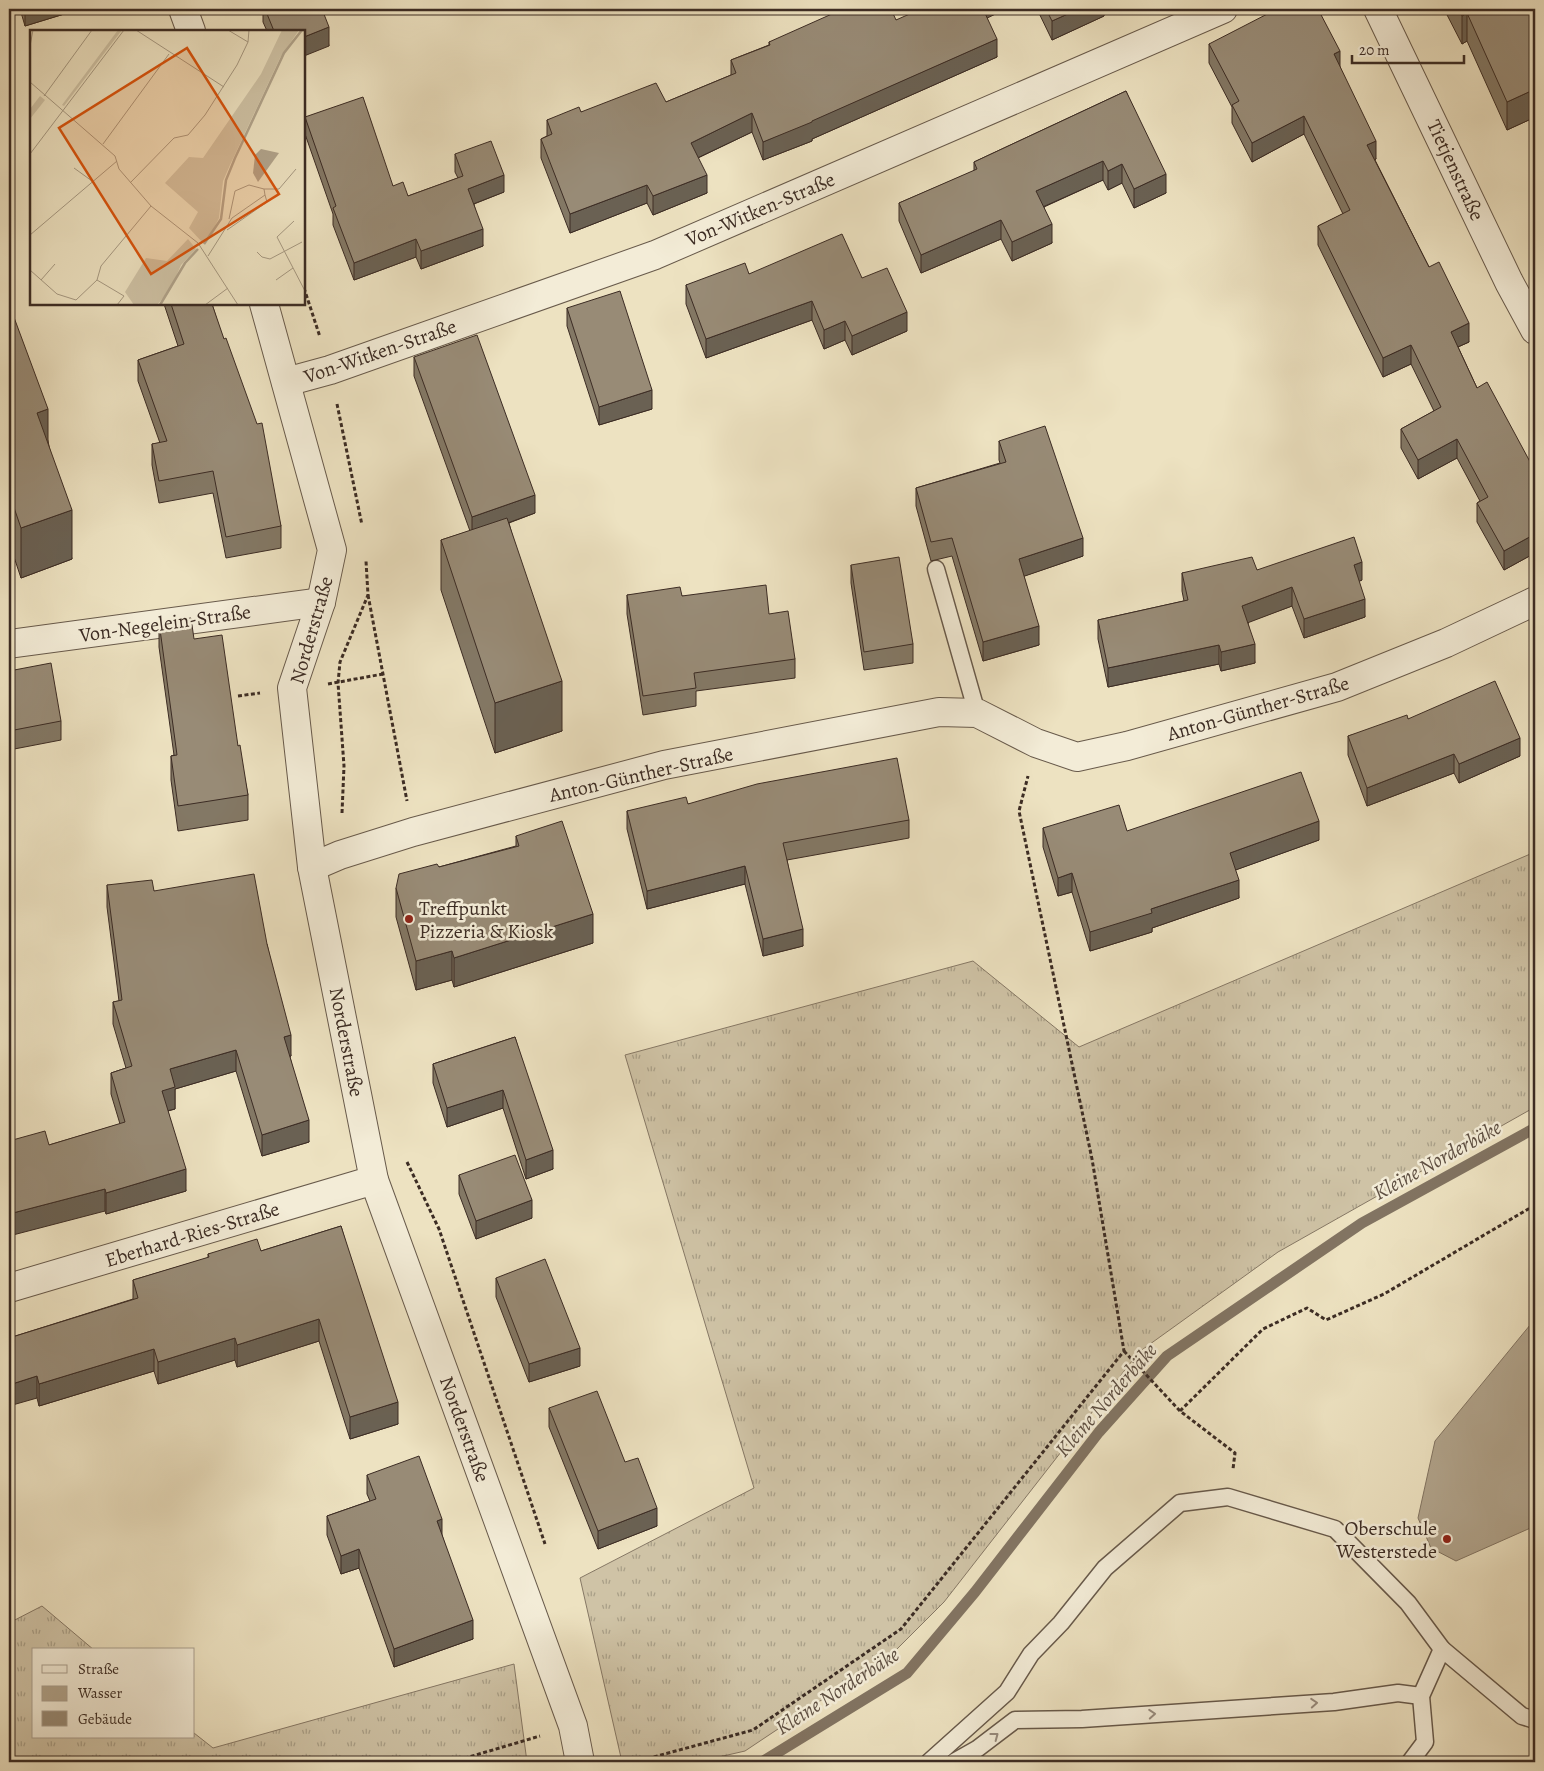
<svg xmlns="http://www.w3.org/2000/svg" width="1544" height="1771" font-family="Alegreya,serif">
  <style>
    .grass { fill: url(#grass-tufts); stroke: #867865 }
    .water { fill: #b1a48c; stroke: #827462 }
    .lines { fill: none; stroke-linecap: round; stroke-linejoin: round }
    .stream { stroke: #827462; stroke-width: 11 }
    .service-casing { stroke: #685a4b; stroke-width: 19 }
    .minor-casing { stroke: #685a4b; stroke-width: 30 }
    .path { stroke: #3c2c24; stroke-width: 3; stroke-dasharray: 4 2.5; stroke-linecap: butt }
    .service { stroke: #f3ecd7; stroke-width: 16 }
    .minor { stroke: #f3ecd7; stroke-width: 28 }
    .wall { fill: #837865; stroke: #3c2c24 }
    .shaded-wall { fill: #6a6153; stroke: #3c2c24 }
    .building { fill: #988b76; stroke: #3c2c24 }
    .oneway { stroke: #988c7e }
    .poi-dot { fill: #8f2418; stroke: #f3ecd7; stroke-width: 2 }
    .labels { text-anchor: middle; stroke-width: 5; stroke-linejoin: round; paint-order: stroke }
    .street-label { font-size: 20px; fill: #3c2c24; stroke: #f3ecd7 }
    .poi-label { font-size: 20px; fill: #3c2c24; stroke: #f3ecd7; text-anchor: start }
    .water-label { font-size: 21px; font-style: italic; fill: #5f5043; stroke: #f3ecd7 }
    .inset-river { fill: none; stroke: #b1a48c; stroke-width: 2.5 }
    .inset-road { fill: none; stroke: #a69982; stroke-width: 1 }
    .view { fill: #d7540e; fill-opacity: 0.15; stroke: #d7540e; stroke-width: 2.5 }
    .inset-edge { fill: none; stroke: #3c2c24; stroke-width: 2.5 }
  </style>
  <defs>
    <pattern id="grass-tufts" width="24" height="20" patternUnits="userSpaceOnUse" patternTransform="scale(1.25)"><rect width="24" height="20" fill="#cfc3a6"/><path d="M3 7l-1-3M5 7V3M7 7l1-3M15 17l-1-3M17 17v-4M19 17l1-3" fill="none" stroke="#a99f87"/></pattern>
  </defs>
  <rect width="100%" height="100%" fill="#ede2c1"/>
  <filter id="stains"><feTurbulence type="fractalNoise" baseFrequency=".004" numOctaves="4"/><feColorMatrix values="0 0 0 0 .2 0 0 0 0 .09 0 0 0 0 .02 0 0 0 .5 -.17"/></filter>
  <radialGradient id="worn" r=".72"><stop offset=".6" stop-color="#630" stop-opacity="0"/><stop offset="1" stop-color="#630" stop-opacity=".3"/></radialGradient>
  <g class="grass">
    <polygon points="1535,852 1535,1107 1278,1252 1139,1352 944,1602 895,1651 745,1751 697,1762 622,1762 580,1578 754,1488 625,1055 973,961 1079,1047"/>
    <polygon points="42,1606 94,1650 34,1650 34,1737 194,1737 194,1733 213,1748 514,1664 527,1762 9,1762 9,1623"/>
  </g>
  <polygon class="water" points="1535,1319 1535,1526 1456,1561 1431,1548 1418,1518 1435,1441"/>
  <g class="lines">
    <polyline class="stream" points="762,1762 907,1673 975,1592 1099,1432 1167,1356 1362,1223 1535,1128"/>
    <g class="service-casing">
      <g id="service">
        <polyline points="936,569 977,713"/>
        <polyline points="929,1762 1007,1692 1031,1654 1061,1623 1105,1568 1180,1503 1228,1497 1335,1529 1408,1603 1442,1649"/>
        <polyline points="954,1762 977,1749 1015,1720 1082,1719 1334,1702 1398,1693 1421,1696"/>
        <polyline points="1410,1762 1425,1742 1421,1696 1442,1649 1522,1716 1535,1720"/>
      </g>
    </g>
    <g class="minor-casing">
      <g id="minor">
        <polyline points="183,9 191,31"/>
        <polyline points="1378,9 1509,282 1535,330"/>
        <polyline points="264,304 332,550 321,602 292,688 312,867 374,1180 573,1726 580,1762"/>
        <polyline points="286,382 330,370 655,255 1223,9"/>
        <polyline points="9,644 321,602"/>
        <polyline points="312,867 340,855 413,832 664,765 939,712 977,713 1036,743 1077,757 1127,746 1337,687 1446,643 1535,601"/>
        <polyline points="9,1288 374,1180"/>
      </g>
    </g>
    <g class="path">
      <polyline points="304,288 320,337"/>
      <polyline points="337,404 362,525"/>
      <polyline points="368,595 407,801"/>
      <polyline points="328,684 383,674"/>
      <polyline points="238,696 260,693"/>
      <polyline points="342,813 344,766 338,683 340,662 368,595 366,561"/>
      <polyline points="407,1162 439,1229 545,1544"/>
      <polyline points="1124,1351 1180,1411 1235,1453 1233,1469"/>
      <polyline points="1180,1411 1263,1329 1307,1308 1326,1320 1384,1294 1535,1205"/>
      <polyline points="452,1762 540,1736"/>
      <polyline points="635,1762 753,1730 901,1629 1124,1351 1092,1159 1019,811 1028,776"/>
    </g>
    <use href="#service" class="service"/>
    <use href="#minor" class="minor"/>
  </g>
  <g class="wall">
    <polygon points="20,9 74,9 74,11 25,26"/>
    <polygon points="263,9 322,9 329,46 304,31 267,31 263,22"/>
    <polygon points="1037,9 1104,9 1104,16 1052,40"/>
    <polygon points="1444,9 1535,9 1535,132 1531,119 1507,130 1467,41 1462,44"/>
    <polygon points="987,18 997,57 812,139 812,141 763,160 752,132 698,158 707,193 653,215 647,203 570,233 541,158 541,139 547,136 547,120 581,112 666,102 731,75 731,60 769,45 769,42 896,20"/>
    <polygon points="1209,44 1340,67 1376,159 1375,160 1429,267 1469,342 1458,347 1477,388 1535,471 1535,553 1504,570 1477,522 1477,503 1480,501 1457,458 1418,479 1401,448 1401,429 1434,411 1411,364 1383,377 1318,245 1318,226 1343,214 1304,134 1252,162 1232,123 1232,107 1209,63"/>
    <polygon points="1126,91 1166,193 1134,208 1122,183 1108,190 1103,180 1044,207 1052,243 1012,261 1001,239 921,273 899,221 899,203 974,171 974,162"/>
    <polygon points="305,117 393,186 408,196 458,178 455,172 455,154 504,192 474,204 483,246 421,269 416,257 354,280 333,225 333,214 305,134"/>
    <polygon points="749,274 862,278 907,331 852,355 845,340 824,349 812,320 706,358 686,304 686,285"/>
    <polygon points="164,304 212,304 281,526 281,548 226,558 213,493 159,503 152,465 152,444 160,443 138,381 138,360 178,346"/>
    <polygon points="567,308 652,409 599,425 567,326"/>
    <polygon points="9,313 48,441 72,559 21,578 9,542"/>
    <polygon points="414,357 535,513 509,523 562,731 495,753 441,590 441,540 470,531 414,376"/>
    <polygon points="999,441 1083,556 1024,576 1039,645 983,661 952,556 931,561 916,506 916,488 1000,463 999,460"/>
    <polygon points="851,565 913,644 913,663 864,670 851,583"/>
    <polygon points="1257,570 1362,580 1359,581 1365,617 1304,638 1292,606 1248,622 1255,663 1221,671 1219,664 1108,687 1098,639 1098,620 1184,601 1182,591 1182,573"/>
    <polygon points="627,595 682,596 769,614 795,659 795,678 696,691 696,706 643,715 627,614"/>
    <polygon points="159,622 238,746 248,795 248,820 178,831 171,780 171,756 174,755 159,647"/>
    <polygon points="9,671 61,721 61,740 9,750"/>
    <polygon points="1408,719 1520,756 1459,783 1454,773 1367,806 1348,755 1348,736"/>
    <polygon points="688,804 909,820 909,838 787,860 803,946 763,956 745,884 647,909 627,829 627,811"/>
    <polygon points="1043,828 1319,840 1235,870 1239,898 1152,928 1152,932 1090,951 1072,892 1058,896 1043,847"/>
    <polygon points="516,836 593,943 454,987 452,980 416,990 396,917 396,888 439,867 516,846"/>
    <polygon points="107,885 154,891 267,944 291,1056 290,1057 309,1142 262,1156 236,1071 175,1089 175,1109 168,1111 186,1191 106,1214 105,1211 49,1145 120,1124 111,1094 111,1073 126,1068 113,1024 113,1002 119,1001 107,907"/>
    <polygon points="515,1037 553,1169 526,1179 503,1108 447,1127 433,1083 433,1064"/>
    <polygon points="459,1175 532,1218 476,1239 459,1194"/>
    <polygon points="341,1226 398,1424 350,1439 319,1341 237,1367 235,1360 158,1384 154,1371 39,1406 37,1398 9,1338 133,1299 133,1280 208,1258 208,1254 261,1251"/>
    <polygon points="496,1278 580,1366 529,1382 496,1297"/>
    <polygon points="549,1408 625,1462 657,1526 598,1549 549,1427"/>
    <polygon points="367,1475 442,1535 473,1639 394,1667 359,1568 341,1574 327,1535 327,1516 370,1501 367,1494"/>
  </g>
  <g class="shaded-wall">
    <polygon points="25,9 74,9 74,11 25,26"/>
    <polygon points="981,9 1006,9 981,21"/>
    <polygon points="1079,9 1104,9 1104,16 1052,40 1052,21"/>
    <polygon points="1467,13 1467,41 1462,44 1462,16"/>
    <polygon points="329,27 329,46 304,56 304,37"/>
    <polygon points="997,39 997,57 812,139 812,141 763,160 763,142"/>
    <polygon points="1340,51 1340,70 1334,54"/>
    <polygon points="1531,91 1531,119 1507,130 1507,102"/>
    <polygon points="752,113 752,132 691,161 691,143"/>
    <polygon points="1304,116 1304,134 1252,162 1252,143"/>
    <polygon points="1376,141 1376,159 1367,164 1367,145"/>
    <polygon points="1103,161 1103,180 1036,210 1036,191"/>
    <polygon points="1122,164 1122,183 1108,190 1108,171"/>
    <polygon points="1166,174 1166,193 1134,208 1134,189"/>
    <polygon points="504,175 504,192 468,206 468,189"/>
    <polygon points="707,175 707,193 653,215 653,196"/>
    <polygon points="647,185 647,203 570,233 570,214"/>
    <polygon points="1001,220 1001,239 921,273 921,255"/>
    <polygon points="1052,224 1052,243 1012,261 1012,242"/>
    <polygon points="483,229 483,246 421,269 421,251"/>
    <polygon points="416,239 416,257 354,280 354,263"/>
    <polygon points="812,301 812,320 706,358 706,339"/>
    <polygon points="907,312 907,331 852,355 852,336"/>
    <polygon points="845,321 845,340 824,349 824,330"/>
    <polygon points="1469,323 1469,342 1451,350 1451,332"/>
    <polygon points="1411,345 1411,364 1383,377 1383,358"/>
    <polygon points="652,390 652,409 599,425 599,407"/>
    <polygon points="48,409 48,458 37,413"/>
    <polygon points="1457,439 1457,458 1418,479 1418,460"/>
    <polygon points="535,495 535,513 472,536 472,517"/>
    <polygon points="72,510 72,559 21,578 21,528"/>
    <polygon points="1535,534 1535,553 1504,570 1504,551"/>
    <polygon points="1083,538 1083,556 1019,578 1019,559"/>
    <polygon points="1362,562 1362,580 1354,584 1354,565"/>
    <polygon points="1292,587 1292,606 1242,625 1242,606"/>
    <polygon points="1365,599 1365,617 1304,638 1304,619"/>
    <polygon points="1039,626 1039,645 983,661 983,642"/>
    <polygon points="1255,644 1255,663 1221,671 1221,652"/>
    <polygon points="1219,645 1219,664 1108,687 1108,668"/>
    <polygon points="562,681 562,731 495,753 495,703"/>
    <polygon points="1520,738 1520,756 1459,783 1459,764"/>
    <polygon points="1454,754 1454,773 1367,806 1367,788"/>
    <polygon points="1319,821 1319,840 1230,872 1230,853"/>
    <polygon points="745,866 745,884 647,909 647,891"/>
    <polygon points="1072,873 1072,892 1058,896 1058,878"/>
    <polygon points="1239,880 1239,898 1152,928 1152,932 1090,951 1090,932 1151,909"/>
    <polygon points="593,914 593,943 454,987 454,958"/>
    <polygon points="803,929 803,946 763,956 763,939"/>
    <polygon points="452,951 452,980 416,990 416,961"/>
    <polygon points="291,1035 291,1056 284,1058 284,1037"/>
    <polygon points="236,1050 236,1071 175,1089 175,1109 162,1112 162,1091 170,1069"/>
    <polygon points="503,1090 503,1108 447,1127 447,1108"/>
    <polygon points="309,1120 309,1142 262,1156 262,1135"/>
    <polygon points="553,1150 553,1169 526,1179 526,1160"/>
    <polygon points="186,1169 186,1191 106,1214 106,1193"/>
    <polygon points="105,1189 105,1211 9,1236 9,1214"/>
    <polygon points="532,1200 532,1218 476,1239 476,1221"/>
    <polygon points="319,1319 319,1341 237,1367 237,1345"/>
    <polygon points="235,1338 235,1360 158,1384 158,1362"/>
    <polygon points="580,1348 580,1366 529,1382 529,1364"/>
    <polygon points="154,1349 154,1371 39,1406 39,1384"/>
    <polygon points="37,1376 37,1398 9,1406 9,1385"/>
    <polygon points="398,1402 398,1424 350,1439 350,1417"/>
    <polygon points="657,1508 657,1526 598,1549 598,1531"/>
    <polygon points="442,1519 442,1538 437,1521"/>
    <polygon points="359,1549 359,1568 341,1574 341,1556"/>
    <polygon points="473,1620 473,1639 394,1667 394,1649"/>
  </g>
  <g class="building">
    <polygon points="265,9 322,9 329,27 304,37 304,31 274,31"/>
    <polygon points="843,9 891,9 896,20 921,9 983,9 997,39 812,121 812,122 763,142 752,113 691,143 707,175 653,196 647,185 570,214 541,139 552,134 547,120 579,107 581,112 656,83 666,102 736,73 731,60 770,45 769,42"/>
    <polygon points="1046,9 1079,9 1052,21"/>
    <polygon points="1277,9 1318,9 1340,51 1334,54 1376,141 1367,145 1429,267 1439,262 1469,323 1451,332 1477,388 1487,382 1535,471 1535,534 1504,551 1477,503 1488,497 1457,439 1418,460 1401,429 1441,407 1411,345 1383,358 1318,226 1350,210 1304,116 1252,143 1232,105 1239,101 1209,44"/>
    <polygon points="1458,9 1535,9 1535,104 1531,91 1507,102 1467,13 1462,16"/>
    <polygon points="1126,91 1166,174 1134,189 1122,164 1108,171 1103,161 1036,191 1052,224 1012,242 1001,220 921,255 899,203 977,169 974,162"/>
    <polygon points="363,97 393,186 403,182 408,196 463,176 455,154 491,141 504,175 468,189 483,229 421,251 416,239 354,263 333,208 336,206 305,117"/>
    <polygon points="842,234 862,278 887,268 907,312 852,336 845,321 824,330 812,301 706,339 686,285 745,263 749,274"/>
    <polygon points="620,291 652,390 599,407 567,308"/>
    <polygon points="171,304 212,304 224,339 226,338 257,424 262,423 281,526 226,537 213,471 159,481 152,444 167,441 138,360 184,344"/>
    <polygon points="12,312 48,409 37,413 72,510 21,528 9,493 9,313"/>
    <polygon points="477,335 535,495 472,517 414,357"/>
    <polygon points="1045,426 1083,538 1019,559 1039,626 983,642 952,538 931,542 916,488 1006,462 999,441"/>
    <polygon points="507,518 562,681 495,703 441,540"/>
    <polygon points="1354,537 1362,562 1354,565 1365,599 1304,619 1292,587 1242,606 1255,644 1221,652 1219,645 1108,668 1098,620 1188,600 1182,573 1252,557 1257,570"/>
    <polygon points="899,557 913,644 864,652 851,565"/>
    <polygon points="766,585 769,614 788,611 795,659 694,673 696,688 643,696 627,595 680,587 682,596"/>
    <polygon points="191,618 194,639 222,635 238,746 240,745 248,795 178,806 171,756 177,755 159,622"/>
    <polygon points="51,663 61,721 9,731 9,671"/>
    <polygon points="1495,681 1520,738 1459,764 1454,754 1367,788 1348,736 1407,715 1408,719"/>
    <polygon points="897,758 909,820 783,843 803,929 763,939 745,866 647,891 627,811 686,797 688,804 757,784"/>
    <polygon points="1301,772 1319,821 1230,853 1239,880 1151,909 1152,913 1090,932 1072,873 1058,878 1043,828 1119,805 1127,831"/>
    <polygon points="562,821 593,914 454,958 452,951 416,961 396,888 399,874 437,864 439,867 519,846 516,836"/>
    <polygon points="254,874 267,944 291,1035 284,1037 309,1120 262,1135 236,1050 170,1069 175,1087 162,1091 186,1169 106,1193 105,1189 9,1214 9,1141 45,1131 49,1145 125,1122 111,1073 132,1066 113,1002 122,1000 107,885 152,880 154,891"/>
    <polygon points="515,1037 553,1150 526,1160 503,1090 447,1108 433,1064"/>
    <polygon points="515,1155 532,1200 476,1221 459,1175"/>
    <polygon points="341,1226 398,1402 350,1417 319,1319 237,1345 235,1338 158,1362 154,1349 39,1384 37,1376 9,1385 9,1338 138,1298 133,1280 209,1257 208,1254 257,1239 261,1251"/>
    <polygon points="545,1259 580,1348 529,1364 496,1278"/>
    <polygon points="597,1391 625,1462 638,1458 657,1508 598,1531 549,1408"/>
    <polygon points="419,1456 442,1519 437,1521 473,1620 394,1649 359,1549 341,1556 327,1516 376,1499 367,1475"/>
  </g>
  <defs><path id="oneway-chevron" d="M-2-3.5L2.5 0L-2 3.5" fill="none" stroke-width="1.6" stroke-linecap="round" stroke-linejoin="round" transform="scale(1.25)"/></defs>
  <g class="oneway">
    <use href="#oneway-chevron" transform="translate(1314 1703) rotate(-4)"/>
    <use href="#oneway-chevron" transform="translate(1152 1714) rotate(-4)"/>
    <use href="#oneway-chevron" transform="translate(995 1736) rotate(-37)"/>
  </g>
  <g class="poi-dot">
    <circle cx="409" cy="919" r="5"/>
    <circle cx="1447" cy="1539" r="5"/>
  </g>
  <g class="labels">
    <g class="street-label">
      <text transform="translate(1456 170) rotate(65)" y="7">Tietjenstraße</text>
      <text transform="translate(760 209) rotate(-23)" y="7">Von-Witken-Straße</text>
      <text transform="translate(380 351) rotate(-19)" y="7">Von-Witken-Straße</text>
      <text transform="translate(165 623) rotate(-8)" y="7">Von-Negelein-Straße</text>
      <text transform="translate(311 630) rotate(-74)" y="7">Norderstraße</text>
      <text transform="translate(1258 708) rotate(-16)" y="7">Anton-Günther-Straße</text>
      <text transform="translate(641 774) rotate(-13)" y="7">Anton-Günther-Straße</text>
      <text transform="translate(347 1042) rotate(79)" y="7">Norderstraße</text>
      <text transform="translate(192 1234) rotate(-17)" y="7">Eberhard-Ries-Straße</text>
      <text transform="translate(465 1429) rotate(70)" y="7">Norderstraße</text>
    </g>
    <g class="poi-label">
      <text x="419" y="915">Treffpunkt<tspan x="419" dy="23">Pizzeria &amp; Kiosk</tspan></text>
      <text x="1437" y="1535" text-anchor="end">Oberschule<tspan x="1437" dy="23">Westerstede</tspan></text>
    </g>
    <g class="water-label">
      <text transform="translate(1437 1160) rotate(-29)" y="7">Kleine Norderbäke</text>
      <text transform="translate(1106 1400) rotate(-49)" y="7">Kleine Norderbäke</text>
      <text transform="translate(837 1691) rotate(-33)" y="7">Kleine Norderbäke</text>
    </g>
  </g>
  <g transform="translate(30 30)">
    <rect width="275" height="275" fill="#ede2c1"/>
    <path d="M88,0h4l-58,76 -2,-1zM252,0h17l-19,28 -50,107 -7,16 -4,37 -8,16 -8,9 -14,-15 9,-16 -33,-29 24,-26 14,1 58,-84zM10,66l5,4 -15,19v-10zM158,209l8,10 -15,16 -11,25 -13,15h-23l-9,-13 21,-34 21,3z" fill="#cfc3a6"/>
    <path d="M231,119l18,4 -21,29 -5,-9 2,-18z" fill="#b1a48c"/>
    <path class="inset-river" d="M174,214l17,-25 5,-39 9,-22 49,-105 18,-23M130,275l25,-42 13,-14"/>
    <path class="inset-road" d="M106,0l88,57M198,0l20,12M0,16l3,-16M0,52l85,74 4,13 32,37 47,37 40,62M14,66l48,-66M73,114l66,-90M0,124l94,-124M44,138l18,13M100,153l44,-45 14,-3 17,-20 32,-50 11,-23 1,-12M199,189l6,-28 14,-6 15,4M264,191l-17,16 28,54M197,200l40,-28 -2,-7M0,205l87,-74M227,222l5,5 8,2 32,-17M178,226l24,-38 33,-23 -1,-6h15l17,-20M0,240l27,24 19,6 21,-20 4,-14 50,-60M11,250l14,-16M67,250l27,16 -7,9M246,250l17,-12M175,275l23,-17"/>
    <path class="view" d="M157,18l92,146 -128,80 -92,-146z"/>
    <rect width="275" height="275" class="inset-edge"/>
  </g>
  <rect width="1544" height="1771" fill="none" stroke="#ede2c1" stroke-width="30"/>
  <rect x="10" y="10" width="1524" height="1751" fill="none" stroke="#3c2c24" stroke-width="2.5"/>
  <rect x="15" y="15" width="1514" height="1741" fill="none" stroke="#3c2c24"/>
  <rect x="32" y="1648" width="162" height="90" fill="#f3ecd7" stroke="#aa9f8f"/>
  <rect x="42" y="1665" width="25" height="8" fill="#f3ecd7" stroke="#aa9f8f"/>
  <text x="78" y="1674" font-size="15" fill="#3c2c24">Straße</text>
  <rect x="42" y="1686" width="25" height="15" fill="#b1a48c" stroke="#aa9f8f"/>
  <text x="78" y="1698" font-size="15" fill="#3c2c24">Wasser</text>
  <rect x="42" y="1711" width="25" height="15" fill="#988b76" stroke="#aa9f8f"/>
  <text x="78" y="1724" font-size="15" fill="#3c2c24">Gebäude</text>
  <path d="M1352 55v8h112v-8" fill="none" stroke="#3c2c24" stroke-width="2.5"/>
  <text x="1359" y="55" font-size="15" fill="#3c2c24" stroke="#f3ecd7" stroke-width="4" paint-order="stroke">20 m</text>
  <rect width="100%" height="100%" filter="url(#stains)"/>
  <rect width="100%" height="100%" fill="url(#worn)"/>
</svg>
